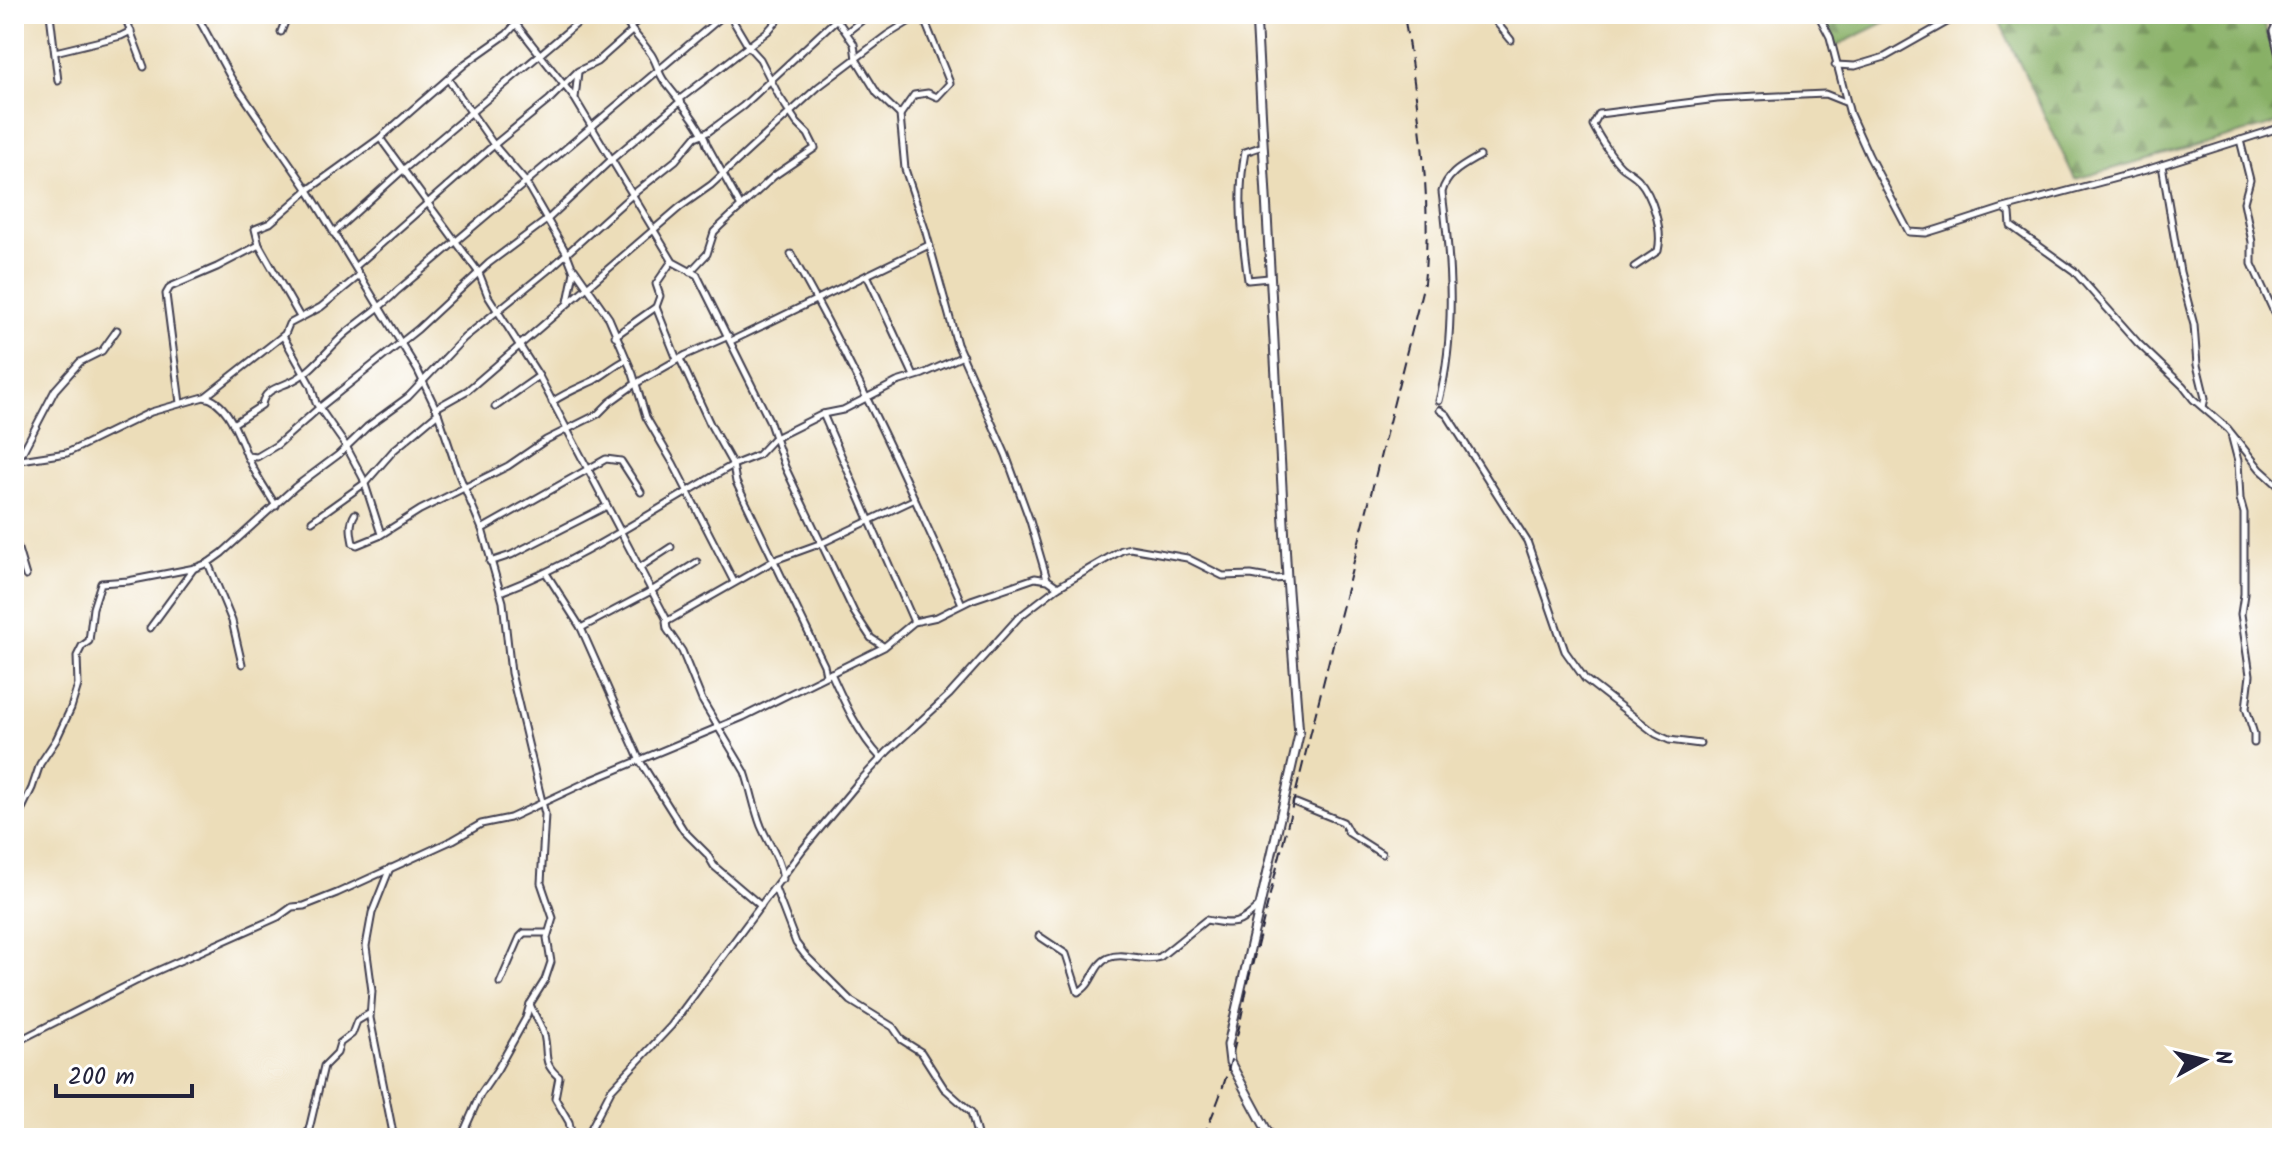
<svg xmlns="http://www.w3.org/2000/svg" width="2296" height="1152" font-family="Kalam,sans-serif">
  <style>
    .forest { fill: url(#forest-firs); stroke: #556950; stroke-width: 2 }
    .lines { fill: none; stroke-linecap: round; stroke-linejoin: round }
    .minor-casing { stroke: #403e4e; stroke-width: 9 }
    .tertiary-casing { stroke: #403e4e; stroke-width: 11 }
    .minor { stroke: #fff; stroke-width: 5 }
    .tertiary { stroke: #fff; stroke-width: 7 }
    .rail { stroke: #22223b; stroke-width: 2; stroke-dasharray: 12 6; stroke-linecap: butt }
  </style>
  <defs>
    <pattern id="forest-firs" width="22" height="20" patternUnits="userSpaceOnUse" patternTransform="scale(2)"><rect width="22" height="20" fill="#88b066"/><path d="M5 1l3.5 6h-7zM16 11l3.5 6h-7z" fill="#6f8f55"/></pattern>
  </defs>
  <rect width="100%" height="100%" fill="#fff"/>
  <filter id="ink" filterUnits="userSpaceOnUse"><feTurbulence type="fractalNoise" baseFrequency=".0125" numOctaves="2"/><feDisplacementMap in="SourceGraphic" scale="16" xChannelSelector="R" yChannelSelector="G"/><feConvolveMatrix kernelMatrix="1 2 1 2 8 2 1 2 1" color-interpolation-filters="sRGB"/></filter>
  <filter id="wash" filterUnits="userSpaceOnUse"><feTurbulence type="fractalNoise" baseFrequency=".006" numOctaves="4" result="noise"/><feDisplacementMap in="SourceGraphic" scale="32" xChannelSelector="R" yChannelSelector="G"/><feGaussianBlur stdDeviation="1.8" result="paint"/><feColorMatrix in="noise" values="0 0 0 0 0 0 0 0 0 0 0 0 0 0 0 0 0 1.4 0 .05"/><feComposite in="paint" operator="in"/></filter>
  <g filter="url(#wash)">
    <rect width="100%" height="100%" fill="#ecddb9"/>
    <g class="forest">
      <polygon points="1820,14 1902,14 1834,47"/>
      <polygon points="1996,14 2261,14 2282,79 2282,122 2075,179"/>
    </g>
  </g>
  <g filter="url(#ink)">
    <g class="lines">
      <g class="minor-casing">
        <g id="minor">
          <polyline points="50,14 58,81"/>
          <polyline points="124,14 144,67"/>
          <polyline points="196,14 231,78 308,190 418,371 438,413 459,475 482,529 503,602 511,673 545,814 541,883 553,918 547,938 551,962 545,980 530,1004 526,1018 497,1070 480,1095 461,1138"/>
          <path d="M620,14c9,14 21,26 31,40 6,9 7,19 14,28 12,16 37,44 42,63l34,62"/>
          <polyline points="833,14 854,44 856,59 877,93 900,115 905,169 925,229 957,344 1006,455 1030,521 1047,579"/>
          <polyline points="1494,14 1497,23 1511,40"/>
          <polyline points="1818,14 1830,37 1850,114 1869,156 1909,232 1926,233 1939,229 2004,208 2146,170 2282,127"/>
          <polyline points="2281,14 2273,31 2282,68"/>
          <polyline points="516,24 575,99 673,262 697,275 769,420 785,467 854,612 871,638 883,646"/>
          <polyline points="630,27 645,14"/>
          <polyline points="281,32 288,14"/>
          <polyline points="847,32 870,14"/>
          <polyline points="55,52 121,36 131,31"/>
          <polyline points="1835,65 1855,66 1885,57 1961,14"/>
          <polyline points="448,79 494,145 525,181 567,254 574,272 568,302"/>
          <polyline points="575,98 578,72"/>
          <polyline points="680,99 768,31 783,14"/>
          <polyline points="900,115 914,95 928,93 937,97 950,83 922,14"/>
          <polyline points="380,138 479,273 488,296 539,376 667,620"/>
          <polyline points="2240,140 2250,180 2244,202 2252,242 2252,264 2279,323 2282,344"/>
          <path d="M1263,146l-18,6c-8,42 -3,86 3,128l21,-2"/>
          <polyline points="2162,165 2180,272 2194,325 2197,365 2205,398 2203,407"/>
          <polyline points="2005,209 2010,213 2011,226 2074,271 2138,343 2183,386 2193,399 2228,429 2260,469 2282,489"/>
          <polyline points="333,233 404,169 588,14"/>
          <path d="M791,254c64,113 118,231 171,350"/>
          <polyline points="356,266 494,145 549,100 578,71 597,62 632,31"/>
          <path d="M1634,267l24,-16c5,-21 -5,-55 -20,-72 -5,-5 -11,-8 -16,-12 -9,-8 -23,-30 -29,-42l6,-11 118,-15 39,-2 69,-3 20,8"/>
          <polyline points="574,268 609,318 633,374 646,417 673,463 734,582"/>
          <polyline points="690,272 707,254 714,232 719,227 774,176 815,148 808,134 797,123 779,96 760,59 748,46 729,14"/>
          <polyline points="867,275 914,376"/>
          <polyline points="300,317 259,245 255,229 270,223 308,190 380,138 466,63 507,34 525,14"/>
          <polyline points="283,336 311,386 316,403 346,446 363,478 381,534"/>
          <polyline points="615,336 656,307 660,296 656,284 672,261"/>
          <polyline points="731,341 929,245"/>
          <polyline points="521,344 680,207 711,185 818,87 887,35 921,14"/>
          <polyline points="205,397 285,334 289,324 321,307 360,275"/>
          <path d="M1439,401c17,-67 12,-140 3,-209 5,-19 21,-26 38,-36"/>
          <path d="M552,402c13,-9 26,-14 41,-21 11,-6 21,-15 33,-21"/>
          <polyline points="180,403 166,294 170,287 217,267 259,245"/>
          <polyline points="495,407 539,376"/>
          <polyline points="436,408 468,390 519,346"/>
          <polyline points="1440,410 1447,415 1527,541 1565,651 1585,679 1656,734 1669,740 1700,744"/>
          <polyline points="823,414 914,622"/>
          <path d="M233,424l29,-19c2,-17 20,-18 32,-25 19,-10 34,-31 51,-46 17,-15 36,-26 52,-43l328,-277"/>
          <polyline points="2232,438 2238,461 2240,499 2244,513 2244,594 2241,614 2250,675 2246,708 2254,734 2254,743"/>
          <polyline points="247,456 257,457 277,445 319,408 418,329 489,263 548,219 612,159 681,101"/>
          <polyline points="19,459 55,390 80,362 102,351 117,330"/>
          <path d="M14,461l53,-8 84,-41 53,-15c26,4 36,45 46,65 7,15 17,29 26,44"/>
          <path d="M355,514c-6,9 -4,19 -2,29l4,2 22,-9 41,-26 88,-44 38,-26 52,-26 12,-12 25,-18 51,-29 43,-19"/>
          <polyline points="312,521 365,483 394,450 438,413"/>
          <polyline points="482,529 606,459 621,461 641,492"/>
          <polyline points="14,536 26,576"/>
          <polyline points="490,562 511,555 607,506"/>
          <polyline points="208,563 232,621 242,664"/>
          <polyline points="639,568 671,547"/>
          <polyline points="546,573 581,628 640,761 684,831 707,854 714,866 761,906"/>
          <path d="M500,592c83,-32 157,-84 233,-127l-23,-41 -30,-65 -4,-2 -20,-50"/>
          <polyline points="150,628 194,568"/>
          <polyline points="581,628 651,591 697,562"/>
          <path d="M831,673c13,29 28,62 50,85"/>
          <polyline points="826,675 824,665 736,482 733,465 758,455 773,439 823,414 843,410 897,382 923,374 963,356"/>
          <polyline points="1296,803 1343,822 1349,833 1382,854"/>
          <polyline points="14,825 32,788 40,764 56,740 71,708 78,685 77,656 82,646 89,641 93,608 101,583 128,581 195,568 208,563 222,553 295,487 338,455 367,427 408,397 464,338 553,266 632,195 676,160 695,137 708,132 743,106 842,14"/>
          <polyline points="390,868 372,913 366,946 372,991 370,1018 394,1138"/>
          <path d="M783,879c-4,-23 -13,-32 -22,-53 -7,-18 -10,-37 -16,-54l-43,-72 -20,-49 -15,-22 -1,-7 109,-62 47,-17 93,-44"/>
          <polyline points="775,888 796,943 805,955 851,1001 893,1027 902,1040 921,1052 944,1088 971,1112 978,1138"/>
          <path d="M1039,936l27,18 12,38c15,-6 15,-27 30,-34 16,-7 35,5 52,-1l46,-37c28,5 33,6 53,-14"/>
          <polyline points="500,983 520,937 524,933 547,933"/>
          <path d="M530,1004c4,11 11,20 14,31 5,19 -3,27 15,42l-4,21 14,24 3,16"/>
          <polyline points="14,1043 148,975 278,917 292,907 304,906 337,893 453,840 481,824 510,818 587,782 743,717 884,647 914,622 937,617 971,600 1035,578 1048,580 1058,587"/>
          <polyline points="307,1138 324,1066 337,1053 340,1043 352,1034 357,1021 369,1014"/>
          <polyline points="586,1138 611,1090 671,1026 803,849 858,783 888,751 949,695 1019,617 1058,587 1122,550 1130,548 1187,558 1223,576 1251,575 1274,579 1287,578"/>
        </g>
      </g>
      <g class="tertiary-casing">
        <polyline id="tertiary" points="1256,14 1287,578 1299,735 1228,1045 1230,1062 1271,1138"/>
      </g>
      <use href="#minor" class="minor"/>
      <use href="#tertiary" class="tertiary"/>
      <path class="rail" d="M1202,1138c26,-53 36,-103 47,-160l175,-695c9,-91 -7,-180 -20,-269"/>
    </g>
  </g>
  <rect width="2296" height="1152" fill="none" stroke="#fff" stroke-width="48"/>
  <g transform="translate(2204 1060) rotate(82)" stroke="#ffffff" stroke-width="6" paint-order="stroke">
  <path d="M0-6L14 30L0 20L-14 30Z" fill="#22223b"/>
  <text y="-12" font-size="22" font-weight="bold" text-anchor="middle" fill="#22223b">N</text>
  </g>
  <path d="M56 1084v12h136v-12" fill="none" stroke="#22223b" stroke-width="4"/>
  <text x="68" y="1084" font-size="24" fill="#22223b" stroke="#ffffff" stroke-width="6" paint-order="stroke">200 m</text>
</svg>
